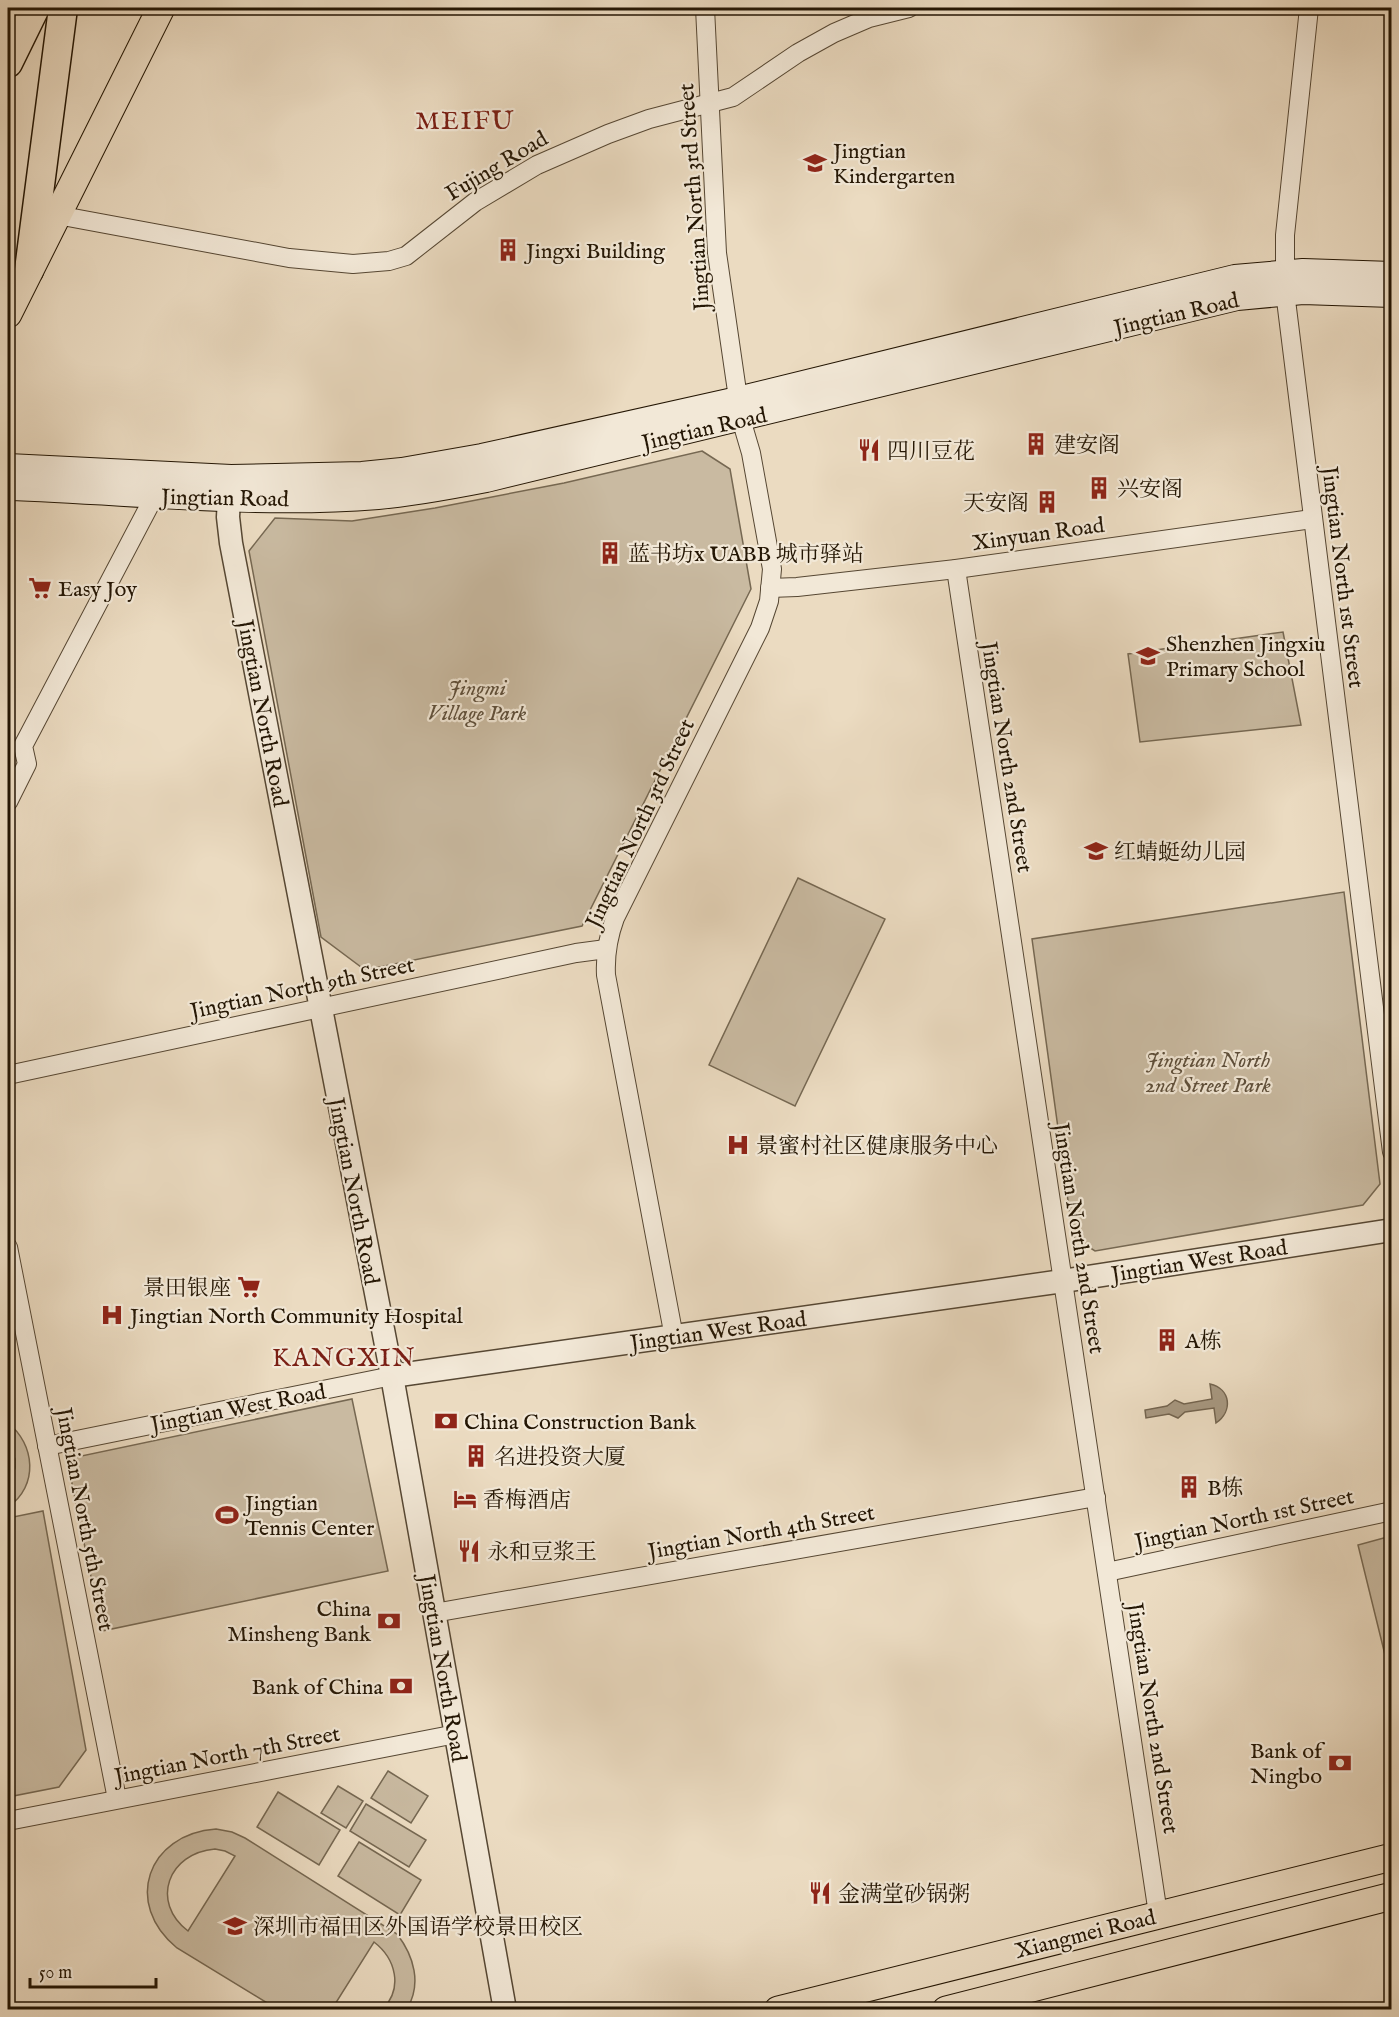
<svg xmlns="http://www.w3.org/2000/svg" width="1399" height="2017" font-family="'IM FELL English','Noto Serif SC',serif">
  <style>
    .green { fill: #c9baa1; stroke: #766852; stroke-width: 1.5; fill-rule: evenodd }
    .water { fill: #a79881; stroke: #73644f; stroke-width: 1.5 }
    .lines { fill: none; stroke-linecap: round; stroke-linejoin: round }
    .minor-casing { stroke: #564733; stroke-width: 20 }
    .tertiary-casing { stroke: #564733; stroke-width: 25 }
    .secondary-casing { stroke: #241604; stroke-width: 28 }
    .primary-casing { stroke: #241604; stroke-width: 29 }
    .trunk-casing { stroke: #241604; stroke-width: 31 }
    .minor { stroke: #f2e8d7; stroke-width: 18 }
    .tertiary { stroke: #f2e8d7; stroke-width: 22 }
    .secondary { stroke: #f2e8d7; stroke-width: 26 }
    .primary { stroke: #ebdbc1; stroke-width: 27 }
    .trunk { stroke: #ebdbc1; stroke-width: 28 }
    .labels { text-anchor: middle; stroke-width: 4.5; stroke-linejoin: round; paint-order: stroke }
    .poi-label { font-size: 22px; fill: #241604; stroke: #f2e8d7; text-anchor: start }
    .street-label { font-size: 22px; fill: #241604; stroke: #f2e8d7 }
    .park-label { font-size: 22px; font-style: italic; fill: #5e4f3b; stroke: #f2e8d7 }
    .quarter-label { font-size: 26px; letter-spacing: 1.5px; fill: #7a1f14; stroke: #f2e8d7 }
  </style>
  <rect width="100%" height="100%" fill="#ebdbc1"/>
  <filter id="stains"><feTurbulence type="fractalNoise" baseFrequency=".00333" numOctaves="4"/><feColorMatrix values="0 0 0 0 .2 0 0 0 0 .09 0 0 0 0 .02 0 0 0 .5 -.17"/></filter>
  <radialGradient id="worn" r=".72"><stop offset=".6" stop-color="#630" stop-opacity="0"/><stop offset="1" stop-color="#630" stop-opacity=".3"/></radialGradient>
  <g class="green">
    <polygon points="702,451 730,469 751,589 582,926 365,970 321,937 249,551 275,518 352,521 435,508 564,483"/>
    <polygon points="1283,632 1301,725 1140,742 1128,654"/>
    <polygon points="798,878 885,919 795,1106 709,1065"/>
    <polygon points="1344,892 1380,1184 1363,1205 1095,1251 1073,1237 1032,939"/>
    <polygon points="352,1399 388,1571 102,1631 67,1459"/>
    <path d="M8,1423c27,21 31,63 0,84v-21l7,-18v-9l-7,-16z"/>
    <polygon points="43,1511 86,1750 59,1787 8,1797 8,1518"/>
    <polygon points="1391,1536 1392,1657 1386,1659 1358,1545"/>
    <polygon points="388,1771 428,1796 411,1823 371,1798"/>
    <polygon points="338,1786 363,1801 346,1828 321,1813"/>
    <polygon points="278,1792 340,1830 319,1865 257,1827"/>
    <polygon points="366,1804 426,1840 409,1867 350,1831"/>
    <path d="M216,1829l16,3 13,6 152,96c17,22 25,50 10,75h-24c20,-21 13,-50 -9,-67l-42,67h-55l-100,-61c-54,-44 -30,-114 39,-119zM215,1849l10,2 10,5 -47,75c-38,-29 -20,-78 27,-82z"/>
    <polygon points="359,1842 421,1880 400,1915 338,1876"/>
  </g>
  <path class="water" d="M1210,1384c21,5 23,27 6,39l-2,-15 -29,4 -7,6 -9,-4 -23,4 -1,-8 22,-4 8,-6 9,4 28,-5z"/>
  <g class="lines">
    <g class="minor-casing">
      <g id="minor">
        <polyline points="705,8 717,253 740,412"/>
        <polyline points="1309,8 1285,235 1285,292 1392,1152"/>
        <polyline points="57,215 289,258 353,264 389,261 406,256 475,202 537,165 608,134 649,119 733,97 798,53 834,33 869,18 909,8"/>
        <polyline points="956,569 1158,1914"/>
        <polyline points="770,588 797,587 956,569 1312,519"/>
        <polyline points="8,802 27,764 23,746 155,495"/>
        <polyline points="8,1075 576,953 606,949"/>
        <polyline points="8,1247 117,1799"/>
        <path d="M674,1337l-68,-362c-1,-20 2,-38 9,-57l145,-290 9,-27 3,-32 -21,-116 -10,-34"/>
        <polyline points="47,1446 392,1376"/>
        <polyline points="1107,1572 1392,1511"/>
        <polyline points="434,1613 1096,1497"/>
        <polyline points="8,1821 456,1734"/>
      </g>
    </g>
    <g class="tertiary-casing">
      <g id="tertiary">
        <polyline points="230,480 228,517 231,543 392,1376 505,2010"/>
        <polyline points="392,1376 1063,1281 1392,1230"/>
      </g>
    </g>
    <g class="secondary-casing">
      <g id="secondary">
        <polyline points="8,467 231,478 362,475 402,471 482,457 738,400 1235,278 1303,272 1392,275"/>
        <path d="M8,487c123,4 246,19 370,9 36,-3 72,-10 108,-17l751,-182 66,-6 89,3"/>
      </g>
    </g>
    <g class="primary-casing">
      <g id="primary">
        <polyline points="8,314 161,8"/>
        <polyline points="778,2010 1392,1857"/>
        <polyline points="946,2010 1392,1896"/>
      </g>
    </g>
    <g class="trunk-casing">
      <g id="trunk">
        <polyline points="8,63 35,8"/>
        <polyline points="29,270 63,8"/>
      </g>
    </g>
    <use href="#minor" class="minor"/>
    <use href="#tertiary" class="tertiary"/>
    <use href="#secondary" class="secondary"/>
    <use href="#primary" class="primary"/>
    <use href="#trunk" class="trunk"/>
  </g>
  <defs>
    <g id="school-bare" transform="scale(1.8)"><path d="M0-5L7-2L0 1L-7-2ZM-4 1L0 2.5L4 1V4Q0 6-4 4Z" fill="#8f2418" stroke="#f2e8d7" stroke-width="2.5" paint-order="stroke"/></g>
    <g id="building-bare" transform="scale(1.8)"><path d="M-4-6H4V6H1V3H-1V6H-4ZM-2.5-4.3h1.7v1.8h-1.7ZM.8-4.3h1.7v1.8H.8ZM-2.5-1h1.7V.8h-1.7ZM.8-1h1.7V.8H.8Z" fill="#8f2418" stroke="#f2e8d7" stroke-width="2.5" paint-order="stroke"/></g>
    <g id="restaurant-bare" transform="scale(1.8)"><path d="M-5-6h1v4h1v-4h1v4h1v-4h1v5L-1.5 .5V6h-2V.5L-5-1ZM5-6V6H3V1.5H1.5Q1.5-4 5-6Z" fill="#8f2418" stroke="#f2e8d7" stroke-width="2.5" paint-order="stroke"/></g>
    <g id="supermarket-bare" transform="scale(1.8)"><path d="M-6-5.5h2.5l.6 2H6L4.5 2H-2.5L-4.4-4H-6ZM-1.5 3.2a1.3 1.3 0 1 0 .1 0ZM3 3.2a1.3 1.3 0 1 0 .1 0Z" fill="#8f2418" stroke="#f2e8d7" stroke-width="2.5" paint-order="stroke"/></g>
    <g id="hospital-bare" transform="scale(1.8)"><path d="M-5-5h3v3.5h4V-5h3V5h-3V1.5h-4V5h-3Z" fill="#8f2418" stroke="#f2e8d7" stroke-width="2.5" paint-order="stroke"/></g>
    <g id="bank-bare" transform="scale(1.8)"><path d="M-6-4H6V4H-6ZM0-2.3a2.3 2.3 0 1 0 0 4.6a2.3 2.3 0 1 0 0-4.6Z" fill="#8f2418" stroke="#f2e8d7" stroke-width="2.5" paint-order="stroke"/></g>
    <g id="hotel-bare" transform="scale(1.8)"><path d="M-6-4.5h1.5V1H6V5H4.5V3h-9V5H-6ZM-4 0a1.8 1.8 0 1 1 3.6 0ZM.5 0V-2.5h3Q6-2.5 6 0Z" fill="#8f2418" stroke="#f2e8d7" stroke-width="2.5" paint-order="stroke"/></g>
    <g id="stadium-bare" transform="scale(1.8)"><path d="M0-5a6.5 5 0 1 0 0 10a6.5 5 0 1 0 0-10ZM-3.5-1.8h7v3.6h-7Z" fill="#8f2418" stroke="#f2e8d7" stroke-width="2.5" paint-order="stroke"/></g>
  </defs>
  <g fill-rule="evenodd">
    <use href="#school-bare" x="815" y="163"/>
    <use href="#building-bare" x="508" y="250"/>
    <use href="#building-bare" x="1036" y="444"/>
    <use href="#restaurant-bare" x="869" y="450"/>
    <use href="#building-bare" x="1099" y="488"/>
    <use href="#building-bare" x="1047" y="502"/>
    <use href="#building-bare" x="610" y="553"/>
    <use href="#supermarket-bare" x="40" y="588"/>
    <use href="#school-bare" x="1148" y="656"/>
    <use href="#school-bare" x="1096" y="851"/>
    <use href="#hospital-bare" x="738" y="1145"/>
    <use href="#supermarket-bare" x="249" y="1287"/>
    <use href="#hospital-bare" x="112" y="1315"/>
    <use href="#building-bare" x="1167" y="1340"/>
    <use href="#bank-bare" x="446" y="1421"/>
    <use href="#building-bare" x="476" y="1456"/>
    <use href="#building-bare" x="1189" y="1487"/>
    <use href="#hotel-bare" x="465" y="1499"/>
    <use href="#stadium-bare" x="227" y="1515"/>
    <use href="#restaurant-bare" x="469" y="1551"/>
    <use href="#bank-bare" x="389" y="1621"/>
    <use href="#bank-bare" x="401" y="1686"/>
    <use href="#bank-bare" x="1340" y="1763"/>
    <use href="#restaurant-bare" x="820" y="1893"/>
    <use href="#school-bare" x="235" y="1926"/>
  </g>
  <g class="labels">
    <g class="poi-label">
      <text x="833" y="158">Jingtian<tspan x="833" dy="25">Kindergarten</tspan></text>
      <text x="526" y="258">Jingxi Building</text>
      <text x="1054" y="452">建安阁</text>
      <text x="887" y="458">四川豆花</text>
      <text x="1117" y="496">兴安阁</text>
      <text x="1029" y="510" text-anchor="end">天安阁</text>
      <text x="628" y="561">蓝书坊x UABB 城市驿站</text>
      <text x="58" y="596">Easy Joy</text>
      <text x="1166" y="651">Shenzhen Jingxiu<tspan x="1166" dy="25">Primary School</tspan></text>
      <text x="1114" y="859">红蜻蜓幼儿园</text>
      <text x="756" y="1153">景蜜村社区健康服务中心</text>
      <text x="231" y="1295" text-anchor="end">景田银座</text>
      <text x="130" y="1323">Jingtian North Community Hospital</text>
      <text x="1185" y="1348">A栋</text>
      <text x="464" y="1429">China Construction Bank</text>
      <text x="494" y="1464">名进投资大厦</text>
      <text x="1207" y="1495">B栋</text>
      <text x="483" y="1507">香梅酒店</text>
      <text x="245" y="1510">Jingtian<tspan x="245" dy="25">Tennis Center</tspan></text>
      <text x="487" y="1559">永和豆浆王</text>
      <text x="371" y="1616" text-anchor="end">China<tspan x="371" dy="25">Minsheng Bank</tspan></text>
      <text x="383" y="1694" text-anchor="end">Bank of China</text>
      <text x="1322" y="1758" text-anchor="end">Bank of<tspan x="1322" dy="25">Ningbo</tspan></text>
      <text x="838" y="1901">金满堂砂锅粥</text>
      <text x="253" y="1934">深圳市福田区外国语学校景田校区</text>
    </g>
    <g class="street-label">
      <text transform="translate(496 165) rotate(-31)" y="8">Fujing Road</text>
      <text transform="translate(693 197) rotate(-94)" y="8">Jingtian North 3rd Street</text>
      <text transform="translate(1176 313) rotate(-13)" y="8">Jingtian Road</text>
      <text transform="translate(704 428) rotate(-13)" y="8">Jingtian Road</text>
      <text transform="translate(225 497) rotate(1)" y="8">Jingtian Road</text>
      <text transform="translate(1038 533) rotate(-8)" y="8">Xinyuan Road</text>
      <text transform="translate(1344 577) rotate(83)" y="8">Jingtian North 1st Street</text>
      <text transform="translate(264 713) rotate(79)" y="8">Jingtian North Road</text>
      <text transform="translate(1008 757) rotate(81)" y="8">Jingtian North 2nd Street</text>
      <text transform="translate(639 823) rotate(-65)" y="8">Jingtian North 3rd Street</text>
      <text transform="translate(302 987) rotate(-12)" y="8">Jingtian North 9th Street</text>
      <text transform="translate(355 1191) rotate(79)" y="8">Jingtian North Road</text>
      <text transform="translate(1080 1238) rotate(81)" y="8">Jingtian North 2nd Street</text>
      <text transform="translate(1199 1260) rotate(-9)" y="8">Jingtian West Road</text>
      <text transform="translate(718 1330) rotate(-8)" y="8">Jingtian West Road</text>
      <text transform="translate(238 1407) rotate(-11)" y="8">Jingtian West Road</text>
      <text transform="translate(1244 1518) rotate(-12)" y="8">Jingtian North 1st Street</text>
      <text transform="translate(86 1519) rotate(79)" y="8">Jingtian North 5th Street</text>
      <text transform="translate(761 1531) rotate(-10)" y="8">Jingtian North 4th Street</text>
      <text transform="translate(444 1668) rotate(80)" y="8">Jingtian North Road</text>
      <text transform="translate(1154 1718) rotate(81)" y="8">Jingtian North 2nd Street</text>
      <text transform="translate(227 1754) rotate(-11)" y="8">Jingtian North 7th Street</text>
      <text transform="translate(1085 1933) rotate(-14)" y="8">Xiangmei Road</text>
    </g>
    <g class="park-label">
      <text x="477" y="695">Jingmi<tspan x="477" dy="25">Village Park</tspan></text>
      <text x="1208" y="1067">Jingtian North<tspan x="1208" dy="25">2nd Street Park</tspan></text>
    </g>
    <g class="quarter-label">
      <text x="465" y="129">MEIFU</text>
      <text x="344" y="1366">KANGXIN</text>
    </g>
  </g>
  <rect width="1399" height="2017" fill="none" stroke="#ebdbc1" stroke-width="30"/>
  <rect x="9" y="9" width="1381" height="1999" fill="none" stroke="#241604" stroke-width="3"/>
  <rect x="15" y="15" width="1369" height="1987" fill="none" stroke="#241604" stroke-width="1.5"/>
  <path d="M30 1978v9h126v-9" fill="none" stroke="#241604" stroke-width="3"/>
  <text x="39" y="1978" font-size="18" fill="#241604" stroke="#f2e8d7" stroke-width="4.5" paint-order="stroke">50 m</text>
  <rect width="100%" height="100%" filter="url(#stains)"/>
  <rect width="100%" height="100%" fill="url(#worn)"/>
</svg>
